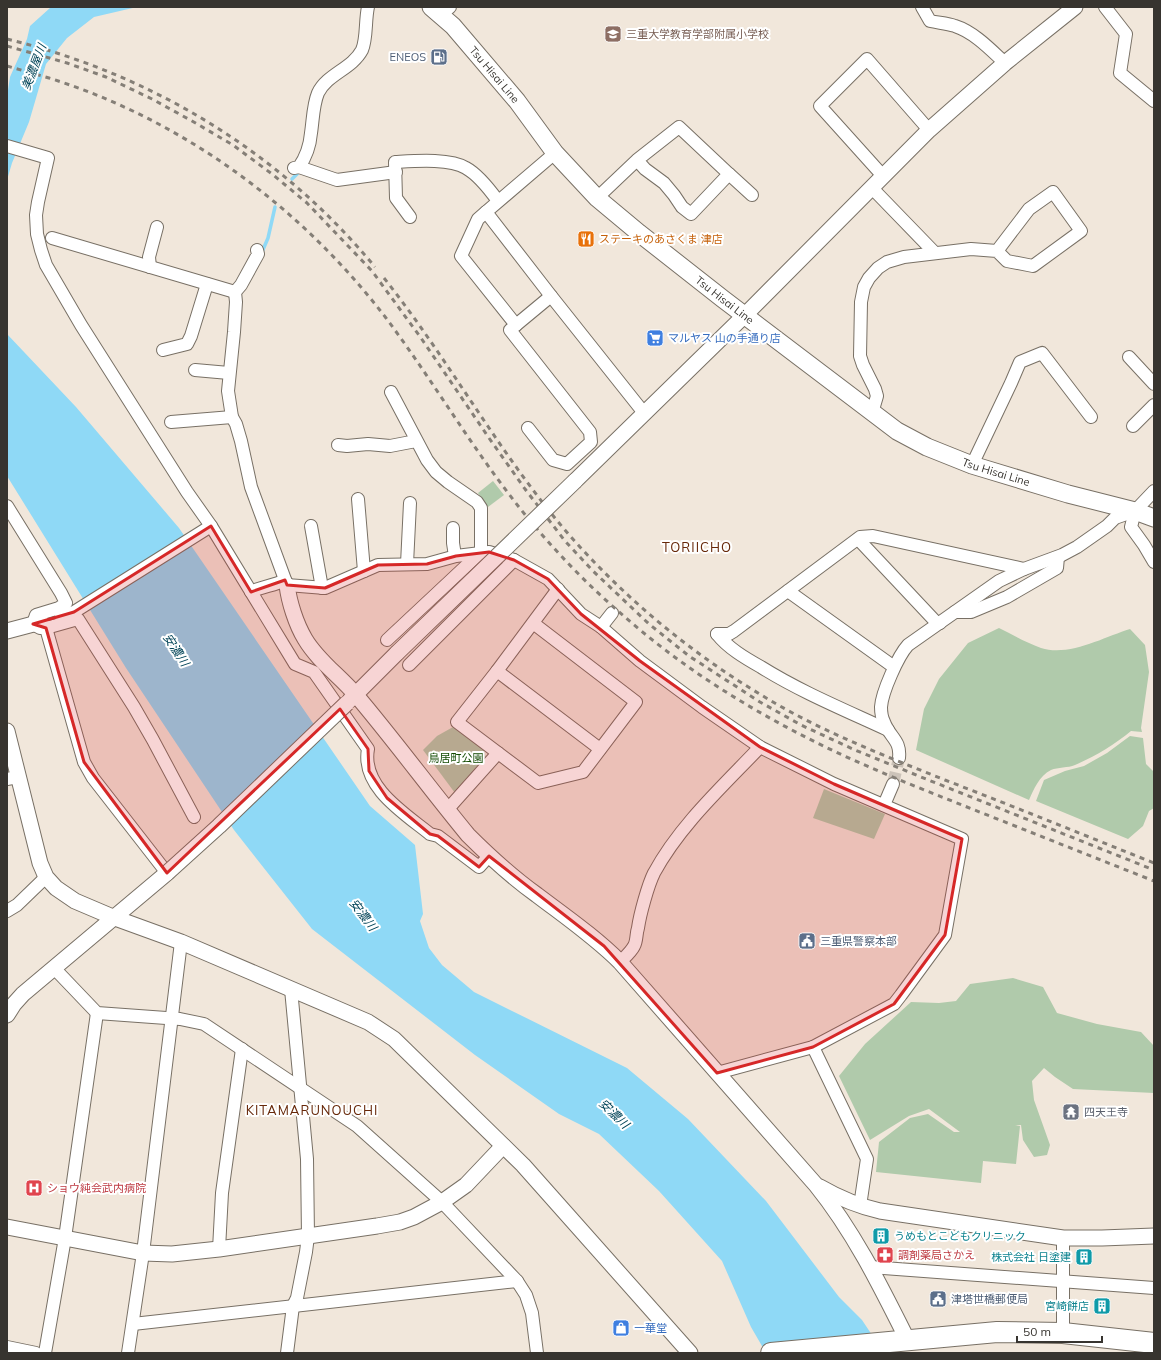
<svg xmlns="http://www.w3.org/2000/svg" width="1161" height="1360" font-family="Mulish,'Noto Sans JP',sans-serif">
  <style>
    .green { fill: #b0caab }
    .water { fill: #8fd9f6 }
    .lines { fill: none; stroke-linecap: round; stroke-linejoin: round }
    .stream { stroke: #8fd9f6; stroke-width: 3.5 }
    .minor-tunnel { stroke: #ccc3b9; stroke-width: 12; stroke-dasharray: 12 6; stroke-linecap: butt }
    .minor-casing { stroke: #787065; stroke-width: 14 }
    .tertiary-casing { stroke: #787065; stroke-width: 17 }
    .secondary-casing { stroke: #787065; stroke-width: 19 }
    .trunk-casing { stroke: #787065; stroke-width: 22 }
    .minor { stroke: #fff; stroke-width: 12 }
    .tertiary { stroke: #fff; stroke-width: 15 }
    .secondary { stroke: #fff; stroke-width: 17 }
    .trunk { stroke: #fff; stroke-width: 20 }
    .rail { stroke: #857f77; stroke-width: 3; stroke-dasharray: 5 5; stroke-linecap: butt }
    .tertiary-bridge-casing { stroke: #787065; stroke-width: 17; stroke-linecap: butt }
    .tertiary-bridge { stroke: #fff; stroke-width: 15 }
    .marked { fill: #d62828; fill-opacity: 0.2; stroke: #d62828; stroke-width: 3; stroke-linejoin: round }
    .labels { text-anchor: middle; stroke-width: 4; stroke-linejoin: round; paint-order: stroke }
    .education-label { font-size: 11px; fill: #785e54; stroke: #fff; text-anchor: start }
    .service-label { font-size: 11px; fill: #4e5e75; stroke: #fff; text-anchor: start }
    .street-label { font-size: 11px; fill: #37342f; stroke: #fff }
    .food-label { font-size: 11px; fill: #c56008; stroke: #fff; text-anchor: start }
    .shop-label { font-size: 11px; fill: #366cbe; stroke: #fff; text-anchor: start }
    .park-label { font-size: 11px; fill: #114901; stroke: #fff }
    .worship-label { font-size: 11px; fill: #5b616d; stroke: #fff; text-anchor: start }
    .health-label { font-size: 11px; fill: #be3a42; stroke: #fff; text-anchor: start }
    .culture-label { font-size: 11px; fill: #0d838f; stroke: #fff; text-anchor: end }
    .water-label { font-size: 12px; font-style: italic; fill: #004357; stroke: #fff }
    .quarter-label { font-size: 13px; letter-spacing: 1px; fill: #672809; stroke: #fff }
  </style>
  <rect width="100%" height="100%" fill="#f1e7db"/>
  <g class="green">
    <polygon points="493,481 504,495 488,507 478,493"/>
    <path d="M999,628c14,7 28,15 42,20 28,9 63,-11 89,-19l15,16 4,27 -8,56 1,4 -11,-1c-17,14 -35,25 -56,34 -7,3 -17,2 -24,5 -12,6 -17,19 -22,30l-113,-50 8,-41 15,-30 29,-36z"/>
    <polygon points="453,727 484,750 486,759 455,793 423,750 437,736"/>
    <polygon points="1130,736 1143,738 1146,764 1154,772 1154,808 1149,811 1143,826 1128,839 1036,801 1044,780 1065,771 1084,766 1107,753"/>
    <polygon points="824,789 885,814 874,839 813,818"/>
    <polygon points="1013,978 1043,987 1057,1013 1097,1024 1141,1032 1154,1046 1154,1093 1073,1089 1055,1077 1044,1068 1032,1081 1034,1100 1050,1145 1047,1155 1034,1157 1023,1140 1021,1125 1015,1125 1020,1126 1016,1164 983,1161 981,1183 876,1172 879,1142 910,1118 928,1114 954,1132 960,1132 929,1109 909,1116 870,1140 839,1076 865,1044 911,1002 939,1003 956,1001 970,984"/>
  </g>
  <g class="water">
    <polygon points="56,7 137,7 94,17 67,38 46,64 29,122 12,163 7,180 7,97 10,77 27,39 30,26 50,8"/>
    <polygon points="7,334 76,407 179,528 370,806 415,845 423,914 420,921 429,948 442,965 474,992 627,1068 688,1119 766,1201 839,1297 862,1320 884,1353 766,1353 751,1327 722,1261 659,1191 599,1134 559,1114 475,1055 312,929 234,830 126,668 7,476"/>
  </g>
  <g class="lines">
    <g class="stream">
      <polyline points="292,179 298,173"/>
      <polyline points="262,252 268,238 275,207"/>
    </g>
    <polyline class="minor-tunnel" points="893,784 899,758"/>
    <g class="minor-casing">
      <g id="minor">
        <path d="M922,7l8,14c9,2 17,2 25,5 19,6 36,24 50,37"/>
        <polyline points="1105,7 1126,34 1120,73 1154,101"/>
        <polyline points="441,15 450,7"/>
        <path d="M7,146l41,12 -10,44 -2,13 1,19 4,16 5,15 35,60 106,167 24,34 84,138 19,8 54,77c-7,38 36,64 62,85l8,2 41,31 10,-11"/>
        <polyline points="555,153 486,212 551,296 644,413"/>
        <polyline points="299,167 337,180 396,172"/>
        <path d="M294,168l5,-1c7,-10 11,-22 12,-34 2,-13 2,-28 7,-40 9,-19 34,-24 44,-43 5,-11 3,-30 6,-43"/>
        <polyline points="729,174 752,195"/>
        <polyline points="883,176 820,106 867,59 929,130"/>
        <polyline points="871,187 934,252"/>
        <polyline points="597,198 637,160 679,127 729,174 691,214 682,207 674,195 664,183 645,169 637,160"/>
        <polyline points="486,212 478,219 461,256 516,325 510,330 590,432 591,442 567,464 553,460 528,428"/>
        <path d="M410,217l-14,-19 -1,-36c19,-1 55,-4 71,6 11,6 24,22 32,33"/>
        <polyline points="52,238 235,292"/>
        <polyline points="257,250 258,254 241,285 235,292 236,302 234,332 228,391 232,417 236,424 241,441 251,487 287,585 325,588 378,565 427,564 456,556 489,552 514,560 548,579 581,614 601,627 612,613"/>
        <polyline points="150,267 149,257 157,227"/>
        <polyline points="516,325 551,296"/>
        <polyline points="163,350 187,344 191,336 207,284"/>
        <polyline points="1129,357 1154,384"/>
        <polyline points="195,370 229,373"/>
        <polyline points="872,413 877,396 875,389 863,365 860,356 861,302 864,287 869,278 878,268 887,262 904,257 971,249 997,251 1029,209 1053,192 1081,231 1033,266 1007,261 997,251"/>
        <polyline points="171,422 232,417"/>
        <polyline points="1133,426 1154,405"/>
        <polyline points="338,445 347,446 368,444 390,446 416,441"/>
        <polyline points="972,465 1011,383 1020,362 1042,353 1091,417"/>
        <polyline points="1154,491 1135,511 1131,527 1144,545 1154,562"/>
        <polyline points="358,499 364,571"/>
        <polyline points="7,506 61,593 66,603 59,608 36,615 33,624 40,628 46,628 78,619 134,707 153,740 194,817"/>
        <polyline points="311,526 322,588"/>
        <polyline points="453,528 453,543 455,556"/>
        <polyline points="858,539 935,621 940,623"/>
        <polyline points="407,564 410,503"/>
        <polyline points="788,591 894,667"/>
        <path d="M251,592c11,-6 23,-6 34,-12"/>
        <polyline points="955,612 971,612 1007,597 1057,568 1058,557"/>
        <polyline points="61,616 74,612 211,526"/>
        <polyline points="533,623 636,702 583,772 538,783 457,722 497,671 558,589"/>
        <polyline points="601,627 640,661 702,707 760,747 834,784 962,839 945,935 901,995 894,1004 813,1047 717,1073"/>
        <polyline points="46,628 84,762 93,778 167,873"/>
        <polyline points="717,634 729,634 734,631 860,537 873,536 1024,569"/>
        <path d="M717,634c11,14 28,24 44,33 40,25 84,43 127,63"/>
        <polyline points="387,640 481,552 481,508 477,502 448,482 436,472 427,460 391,392"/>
        <polyline points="409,665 514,560"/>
        <polyline points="497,671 600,749"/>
        <path d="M899,758c2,-18 -9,-20 -15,-36 -2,-4 -3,-10 -3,-15 1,-15 17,-51 27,-62l91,-64 25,-12 38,-14 15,-8 30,-21 8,-8 20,-7"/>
        <polyline points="7,779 18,777"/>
        <polyline points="884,805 893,784"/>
        <polyline points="447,810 498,753"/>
        <polyline points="7,911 17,905 46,877"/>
        <path d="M620,962c5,-5 11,-10 14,-16 3,-5 2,-12 4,-18 2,-14 10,-43 16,-55 26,-48 69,-87 106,-126"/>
        <polyline points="54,968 97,1013 180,1019 204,1024 357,1126 442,1202 517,1281 526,1295 532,1313 537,1353"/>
        <polyline points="813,1047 867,1159 860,1206"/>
        <polyline points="1063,1238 1063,1333"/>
        <polyline points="219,1249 222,1193 242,1049"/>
        <polyline points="870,1267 1154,1288"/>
        <polyline points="133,1324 517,1281"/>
        <polyline points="7,1347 36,1353"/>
        <polyline points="45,1353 65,1238 97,1013"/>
        <polyline points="128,1353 143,1253 181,942"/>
        <polyline points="287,1353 293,1306 297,1298 306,1252 308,1236 307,1159 291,989"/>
      </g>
    </g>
    <g class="tertiary-casing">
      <g id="tertiary">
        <polyline points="575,481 745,315 929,130 1005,63 1075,7"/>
        <path d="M287,585c2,17 9,39 18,54 13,22 35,37 51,56 39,46 74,94 112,140 22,22 44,42 69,60 29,22 58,42 83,67l196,223c38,47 65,102 92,156"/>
        <polyline points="7,631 41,622"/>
        <polyline points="350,700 397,653"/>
        <polyline points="7,731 40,863 46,877 56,888 75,901 115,918 181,942 368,1022 394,1039 523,1165 690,1353"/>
        <polyline points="7,1015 14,1004 23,994 167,873"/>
        <path d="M820,1187c19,11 38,19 60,24l183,27h39l52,-2"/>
        <polyline points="7,1227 143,1253 172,1254 219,1249 377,1226 400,1222 414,1217 442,1202 466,1185 503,1146"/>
      </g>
    </g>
    <g class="secondary-casing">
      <g id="secondary">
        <path id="s1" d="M431,7l22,19 64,75 38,52 42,45 42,35 84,66 174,132 30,16 45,18 96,29 67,17 19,7"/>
      </g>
    </g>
    <g class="trunk-casing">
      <polyline id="trunk" points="771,1353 997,1332 1063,1333 1154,1343"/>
    </g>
    <use href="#minor" class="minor"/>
    <use href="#tertiary" class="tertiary"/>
    <use href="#secondary" class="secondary"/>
    <use href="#trunk" class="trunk"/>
    <g class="rail">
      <path d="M7,39c144,35 273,113 368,228"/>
      <polyline points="7,46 67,63 106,77 152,99 192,121 233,145 272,174 307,203 372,271 421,338 489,438 525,489 565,541 593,571 649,624 689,656 760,702 801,725 855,750 926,779 1154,870"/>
      <path d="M7,66c14,4 28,8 42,12 134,42 252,129 337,240 45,60 83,125 129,184 32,41 71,82 110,115 67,59 145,105 226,142 40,18 81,34 121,50 61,24 121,48 182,72"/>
      <path d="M384,278c66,83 117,179 187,259 56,63 120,116 192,159 57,35 120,59 182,84 70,27 139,55 209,83"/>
    </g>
    <g class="tertiary-bridge-casing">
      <g id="tertiary-bridge">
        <polyline points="397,653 575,481"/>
        <polyline points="167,873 219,826 347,703"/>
      </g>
    </g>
    <use href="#tertiary-bridge" class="tertiary-bridge"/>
  </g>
  <path class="marked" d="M211,526l40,66 34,-12 2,5 38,3 53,-23 49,-1 29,-8 33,-4 25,8 34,19 33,35 59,47 120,86 74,37 128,55 -17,96 -51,69 -81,43 -96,26 -113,-127 -115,-90 -10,11 -41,-31 -8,-2 -43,-36 -18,-27 -1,-22 -28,-40 -173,164 -83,-111 -38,-134 -13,-4 41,-12z"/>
  <defs>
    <g id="school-square" transform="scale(0.9)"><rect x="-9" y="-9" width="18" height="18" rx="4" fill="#8d6e63" stroke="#fff"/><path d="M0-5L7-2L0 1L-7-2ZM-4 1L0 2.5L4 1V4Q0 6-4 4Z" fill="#fff"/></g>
    <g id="fuel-square" transform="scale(0.9)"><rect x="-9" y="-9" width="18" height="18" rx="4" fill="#5c6f8a" stroke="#fff"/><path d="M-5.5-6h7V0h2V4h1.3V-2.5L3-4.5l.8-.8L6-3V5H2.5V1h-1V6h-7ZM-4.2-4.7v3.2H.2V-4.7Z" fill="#fff"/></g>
    <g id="restaurant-square" transform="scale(0.9)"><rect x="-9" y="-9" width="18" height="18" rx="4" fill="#e8710a" stroke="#fff"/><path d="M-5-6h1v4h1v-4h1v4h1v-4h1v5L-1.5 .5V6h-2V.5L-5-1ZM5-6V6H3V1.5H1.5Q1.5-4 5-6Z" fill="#fff"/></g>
    <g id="supermarket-square" transform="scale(0.9)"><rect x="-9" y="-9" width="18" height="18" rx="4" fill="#3f7fe0" stroke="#fff"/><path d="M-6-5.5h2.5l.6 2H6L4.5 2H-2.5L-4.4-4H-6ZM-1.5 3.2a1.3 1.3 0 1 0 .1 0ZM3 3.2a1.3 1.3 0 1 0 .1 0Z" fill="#fff"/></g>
    <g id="civic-square" transform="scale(0.9)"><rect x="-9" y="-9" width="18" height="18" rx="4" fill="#5c6f8a" stroke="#fff"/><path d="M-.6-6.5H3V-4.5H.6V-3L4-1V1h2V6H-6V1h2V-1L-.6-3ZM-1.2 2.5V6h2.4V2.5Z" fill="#fff"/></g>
    <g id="temple-square" transform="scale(0.9)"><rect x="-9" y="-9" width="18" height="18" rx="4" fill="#6b7280" stroke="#fff"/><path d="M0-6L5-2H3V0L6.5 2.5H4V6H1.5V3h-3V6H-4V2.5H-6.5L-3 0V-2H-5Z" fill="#fff"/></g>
    <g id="hospital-square" transform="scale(0.9)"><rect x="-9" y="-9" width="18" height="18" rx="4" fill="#e0444e" stroke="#fff"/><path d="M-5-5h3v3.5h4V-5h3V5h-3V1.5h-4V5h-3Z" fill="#fff"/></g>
    <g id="building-square" transform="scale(0.9)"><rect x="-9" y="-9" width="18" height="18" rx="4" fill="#0f9aa8" stroke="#fff"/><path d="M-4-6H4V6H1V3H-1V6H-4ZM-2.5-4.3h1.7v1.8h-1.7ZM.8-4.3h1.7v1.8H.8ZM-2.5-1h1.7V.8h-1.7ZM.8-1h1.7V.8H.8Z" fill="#fff"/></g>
    <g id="pharmacy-square" transform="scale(0.9)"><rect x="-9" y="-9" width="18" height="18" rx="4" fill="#e0444e" stroke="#fff"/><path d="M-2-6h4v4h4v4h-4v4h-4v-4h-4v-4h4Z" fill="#fff"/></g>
    <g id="shop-square" transform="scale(0.9)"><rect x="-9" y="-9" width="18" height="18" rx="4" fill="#3f7fe0" stroke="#fff"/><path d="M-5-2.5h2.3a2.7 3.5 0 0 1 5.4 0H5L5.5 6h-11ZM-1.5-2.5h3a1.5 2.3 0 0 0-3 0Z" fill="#fff"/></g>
  </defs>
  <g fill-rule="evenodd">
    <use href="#school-square" x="613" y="34"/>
    <use href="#fuel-square" x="439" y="57"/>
    <use href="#restaurant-square" x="586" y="239"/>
    <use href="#supermarket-square" x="655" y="338"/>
    <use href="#civic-square" x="807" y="941"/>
    <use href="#temple-square" x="1071" y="1112"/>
    <use href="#hospital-square" x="34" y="1188"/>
    <use href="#building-square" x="881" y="1236"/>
    <use href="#pharmacy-square" x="885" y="1255"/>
    <use href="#building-square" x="1084" y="1257"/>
    <use href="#civic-square" x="938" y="1299"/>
    <use href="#building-square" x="1102" y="1306"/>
    <use href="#shop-square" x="621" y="1328"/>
  </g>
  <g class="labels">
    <g class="education-label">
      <text x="626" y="38">三重大学教育学部附属小学校</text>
    </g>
    <g class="service-label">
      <text x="426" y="61" text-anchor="end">ENEOS</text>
      <text x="820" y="945">三重県警察本部</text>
      <text x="951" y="1303">津塔世橋郵便局</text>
    </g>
    <g class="street-label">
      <text dy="4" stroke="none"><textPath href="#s1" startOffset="93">Tsu Hisai Line</textPath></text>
      <text dy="4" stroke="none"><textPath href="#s1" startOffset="417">Tsu Hisai Line</textPath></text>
      <text dy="4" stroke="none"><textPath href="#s1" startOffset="741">Tsu Hisai Line</textPath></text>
    </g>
    <g class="food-label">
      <text x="599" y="243">ステーキのあさくま 津店</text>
    </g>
    <g class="shop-label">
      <text x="668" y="342">マルヤス 山の手通り店</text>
      <text x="634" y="1332">一華堂</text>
    </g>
    <g class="park-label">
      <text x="456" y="762">鳥居町公園</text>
    </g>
    <g class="worship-label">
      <text x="1084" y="1116">四天王寺</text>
    </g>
    <g class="health-label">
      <text x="47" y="1192">ショウ純会武内病院</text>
      <text x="898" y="1259">調剤薬局さかえ</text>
    </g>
    <g class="culture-label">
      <text x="894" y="1240" text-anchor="start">うめもとこどもクリニック</text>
      <text x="1071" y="1261">株式会社 日塗建</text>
      <text x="1089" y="1310">宮崎餅店</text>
    </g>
    <g class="water-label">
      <text transform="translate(34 67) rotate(-69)" y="4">美濃屋川</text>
      <text transform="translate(176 650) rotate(57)" y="4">安濃川</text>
      <text transform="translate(363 915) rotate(53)" y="4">安濃川</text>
      <text transform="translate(614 1114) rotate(44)" y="4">安濃川</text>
    </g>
    <g class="quarter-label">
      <text x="697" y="552">TORIICHO</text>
      <text x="312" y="1115">KITAMARUNOUCHI</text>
    </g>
  </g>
  <rect width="1161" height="1360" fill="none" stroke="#37342f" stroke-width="16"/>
  <path d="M1017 1336v6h85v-6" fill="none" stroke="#37342f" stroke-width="2"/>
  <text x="1023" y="1336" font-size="12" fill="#37342f" stroke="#ffffff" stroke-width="3" paint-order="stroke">50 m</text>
</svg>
